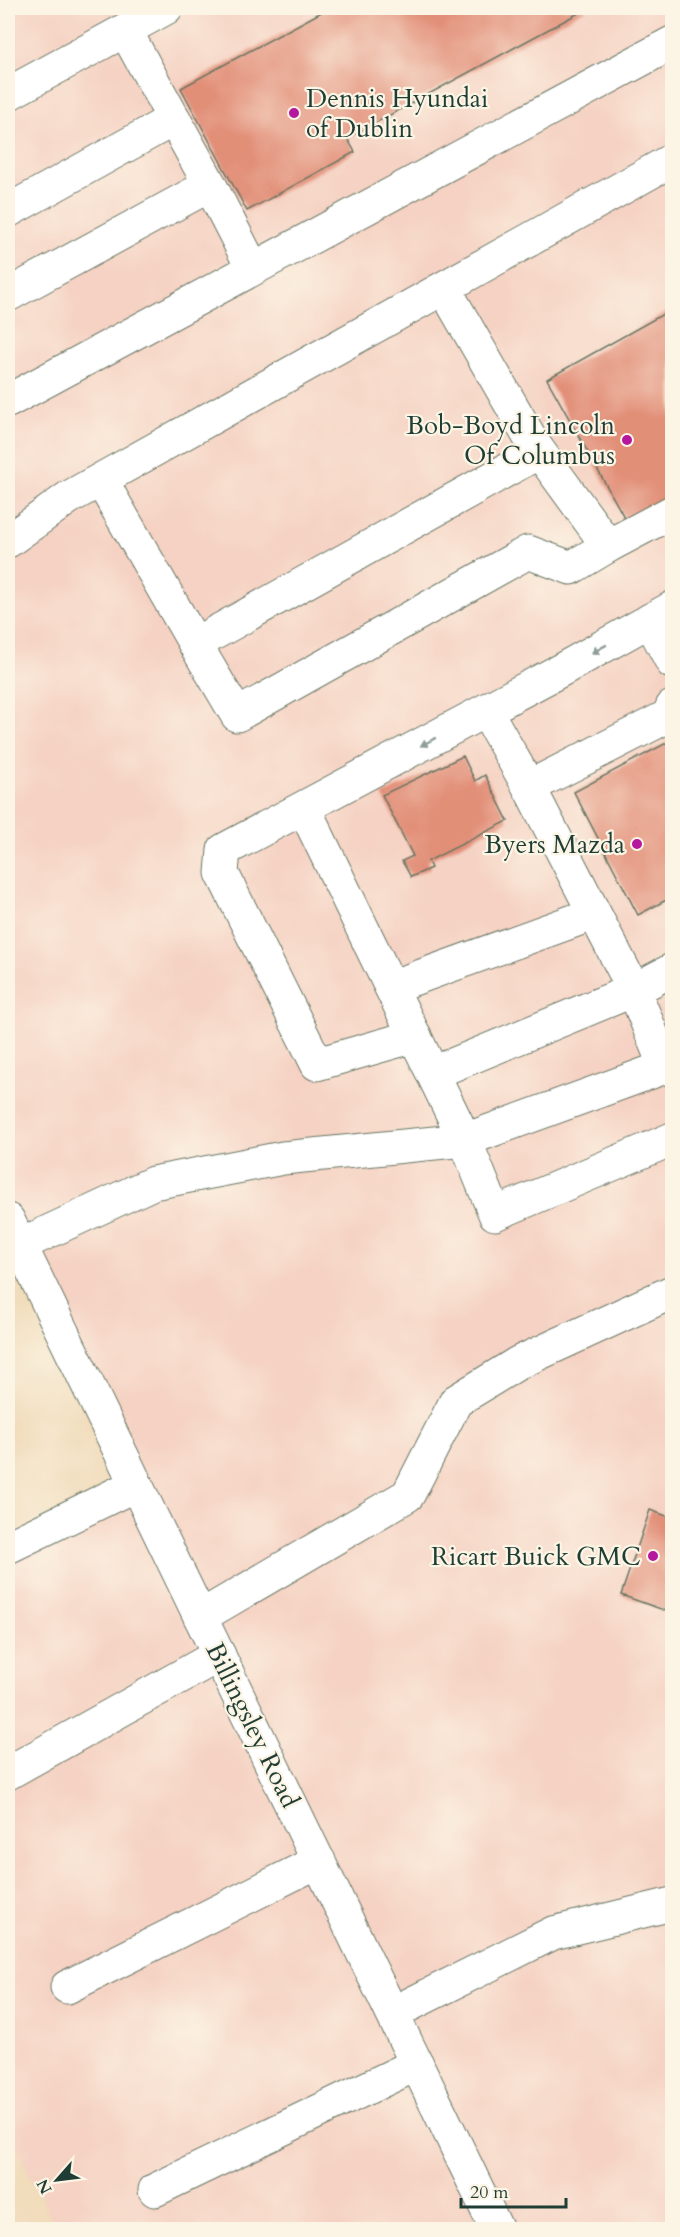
<svg xmlns="http://www.w3.org/2000/svg" width="680" height="2237" font-family="Cardo,serif">
  <style>
    .built { fill: #f5d2c3 }
    .building { fill: #e28f78 }
    .lines { fill: none; stroke-linecap: round; stroke-linejoin: round }
    .minor-casing { stroke: #687563; stroke-width: 35 }
    .minor { stroke: #fff; stroke-width: 33 }
    .oneway { fill: #8f9e9a }
    .poi-dot { fill: #b5179e; stroke: #fcf5e5; stroke-width: 2 }
    .labels { text-anchor: middle; stroke-width: 4.5; stroke-linejoin: round; paint-order: stroke }
    .poi-label { font-size: 26px; fill: #1f3d34; stroke: #fcf5e5; text-anchor: end }
    .street-label { font-size: 26px; fill: #1f3d34; stroke: #fcf5e5 }
  </style>
  <rect width="100%" height="100%" fill="#fcf5e5"/>
  <filter id="ink" filterUnits="userSpaceOnUse"><feTurbulence type="fractalNoise" baseFrequency=".0167" numOctaves="2"/><feDisplacementMap in="SourceGraphic" scale="12" xChannelSelector="R" yChannelSelector="G"/><feConvolveMatrix kernelMatrix="1 2 1 2 8 2 1 2 1" color-interpolation-filters="sRGB"/></filter>
  <filter id="wash" filterUnits="userSpaceOnUse"><feTurbulence type="fractalNoise" baseFrequency=".008" numOctaves="4" result="noise"/><feDisplacementMap in="SourceGraphic" scale="24" xChannelSelector="R" yChannelSelector="G"/><feGaussianBlur stdDeviation="1.35" result="paint"/><feColorMatrix in="noise" values="0 0 0 0 0 0 0 0 0 0 0 0 0 0 0 0 0 1.4 0 .05"/><feComposite in="paint" operator="in"/></filter>
  <g filter="url(#wash)">
    <rect width="100%" height="100%" fill="#f1dcbb"/>
    <polygon class="built" points="8,8 672,8 672,2229 56,2229 8,2129 8,1547 135,1485 8,1220"/>
    <g id="blocks">
      <g class="building">
        <polygon points="329,8 588,8 347,138 355,152 247,211 181,88"/>
        <polygon points="672,309 672,502 629,526 547,379"/>
        <polygon points="672,740 672,897 638,915 574,792"/>
        <polygon points="463,756 475,781 485,775 508,821 428,861 431,868 411,877 402,861 413,856 382,795"/>
        <polygon points="650,1510 672,1518 672,1613 621,1595"/>
      </g>
    </g>
  </g>
  <g filter="url(#ink)">
    <use href="#blocks" fill-opacity="0" stroke="#687563" stroke-width="1.5"/>
    <g class="lines">
      <g class="minor-casing">
        <g id="minor">
          <polyline points="125,30 210,185"/>
          <polyline points="8,94 166,8"/>
          <polyline points="8,211 174,119"/>
          <polyline points="444,288 533,443 608,546 672,512"/>
          <polyline points="8,295 210,185 252,267"/>
          <polyline points="8,401 672,43"/>
          <polyline points="101,480 195,644 539,452"/>
          <polyline points="8,541 68,498 672,160"/>
          <polyline points="650,620 672,662"/>
          <polyline points="195,644 237,715 528,552 571,568 608,546"/>
          <polyline points="529,787 670,715 672,707"/>
          <polyline points="304,808 465,1140 495,1214 672,1139"/>
          <polyline points="391,987 593,914"/>
          <polyline points="415,1036 317,1064 222,873 224,850 561,670 672,608"/>
          <polyline points="665,1067 634,990 672,970"/>
          <polyline points="433,1073 634,990 529,787 486,711"/>
          <polyline points="8,1220 497,2230"/>
          <polyline points="20,1245 153,1183 283,1158 465,1140 665,1067 672,1062"/>
          <polyline points="8,1547 135,1485"/>
          <polyline points="200,1617 408,1495 456,1401 518,1363 672,1292"/>
          <polyline points="8,1773 219,1655"/>
          <polyline points="67,1987 319,1861"/>
          <polyline points="393,2013 553,1933 672,1904"/>
          <polyline points="155,2190 417,2064"/>
        </g>
      </g>
      <use href="#minor" class="minor"/>
    </g>
    <defs><path id="oneway-solid" d="M-6-.8H1V-3.2L6.5 0L1 3.2V.8H-6Z" transform="scale(1.5)"/></defs>
    <g class="oneway">
      <use href="#oneway-solid" transform="translate(599 649) rotate(151)"/>
      <use href="#oneway-solid" transform="translate(428 742) rotate(152)"/>
    </g>
  </g>
  <g class="poi-dot">
    <circle cx="294" cy="113" r="6"/>
    <circle cx="627" cy="440" r="6"/>
    <circle cx="637" cy="844" r="6"/>
    <circle cx="653" cy="1556" r="6"/>
  </g>
  <g class="labels">
    <g class="poi-label">
      <text x="306" y="107" text-anchor="start">Dennis Hyundai<tspan x="306" dy="30">of Dublin</tspan></text>
      <text x="615" y="434">Bob-Boyd Lincoln<tspan x="615" dy="30">Of Columbus</tspan></text>
      <text x="625" y="853">Byers Mazda</text>
      <text x="641" y="1565">Ricart Buick GMC</text>
    </g>
    <g class="street-label">
      <text transform="translate(253 1725) rotate(64)" y="9">Billingsley Road</text>
    </g>
  </g>
  <rect width="680" height="2237" fill="none" stroke="#fcf5e5" stroke-width="30"/>
  <g transform="translate(57 2180) rotate(242)" stroke="#fcf5e5" stroke-width="4.5" paint-order="stroke">
  <path d="M0-4.5L10 22L0 15L-10 22Z" fill="#1f3d34"/>
  <text y="-9" font-size="16" font-weight="bold" text-anchor="middle" fill="#1f3d34">N</text>
  </g>
  <path d="M461 2198v9h105v-9" fill="none" stroke="#1f3d34" stroke-width="3"/>
  <text x="470" y="2198" font-size="18" fill="#1f3d34" stroke="#fcf5e5" stroke-width="4.5" paint-order="stroke">20 m</text>
</svg>
